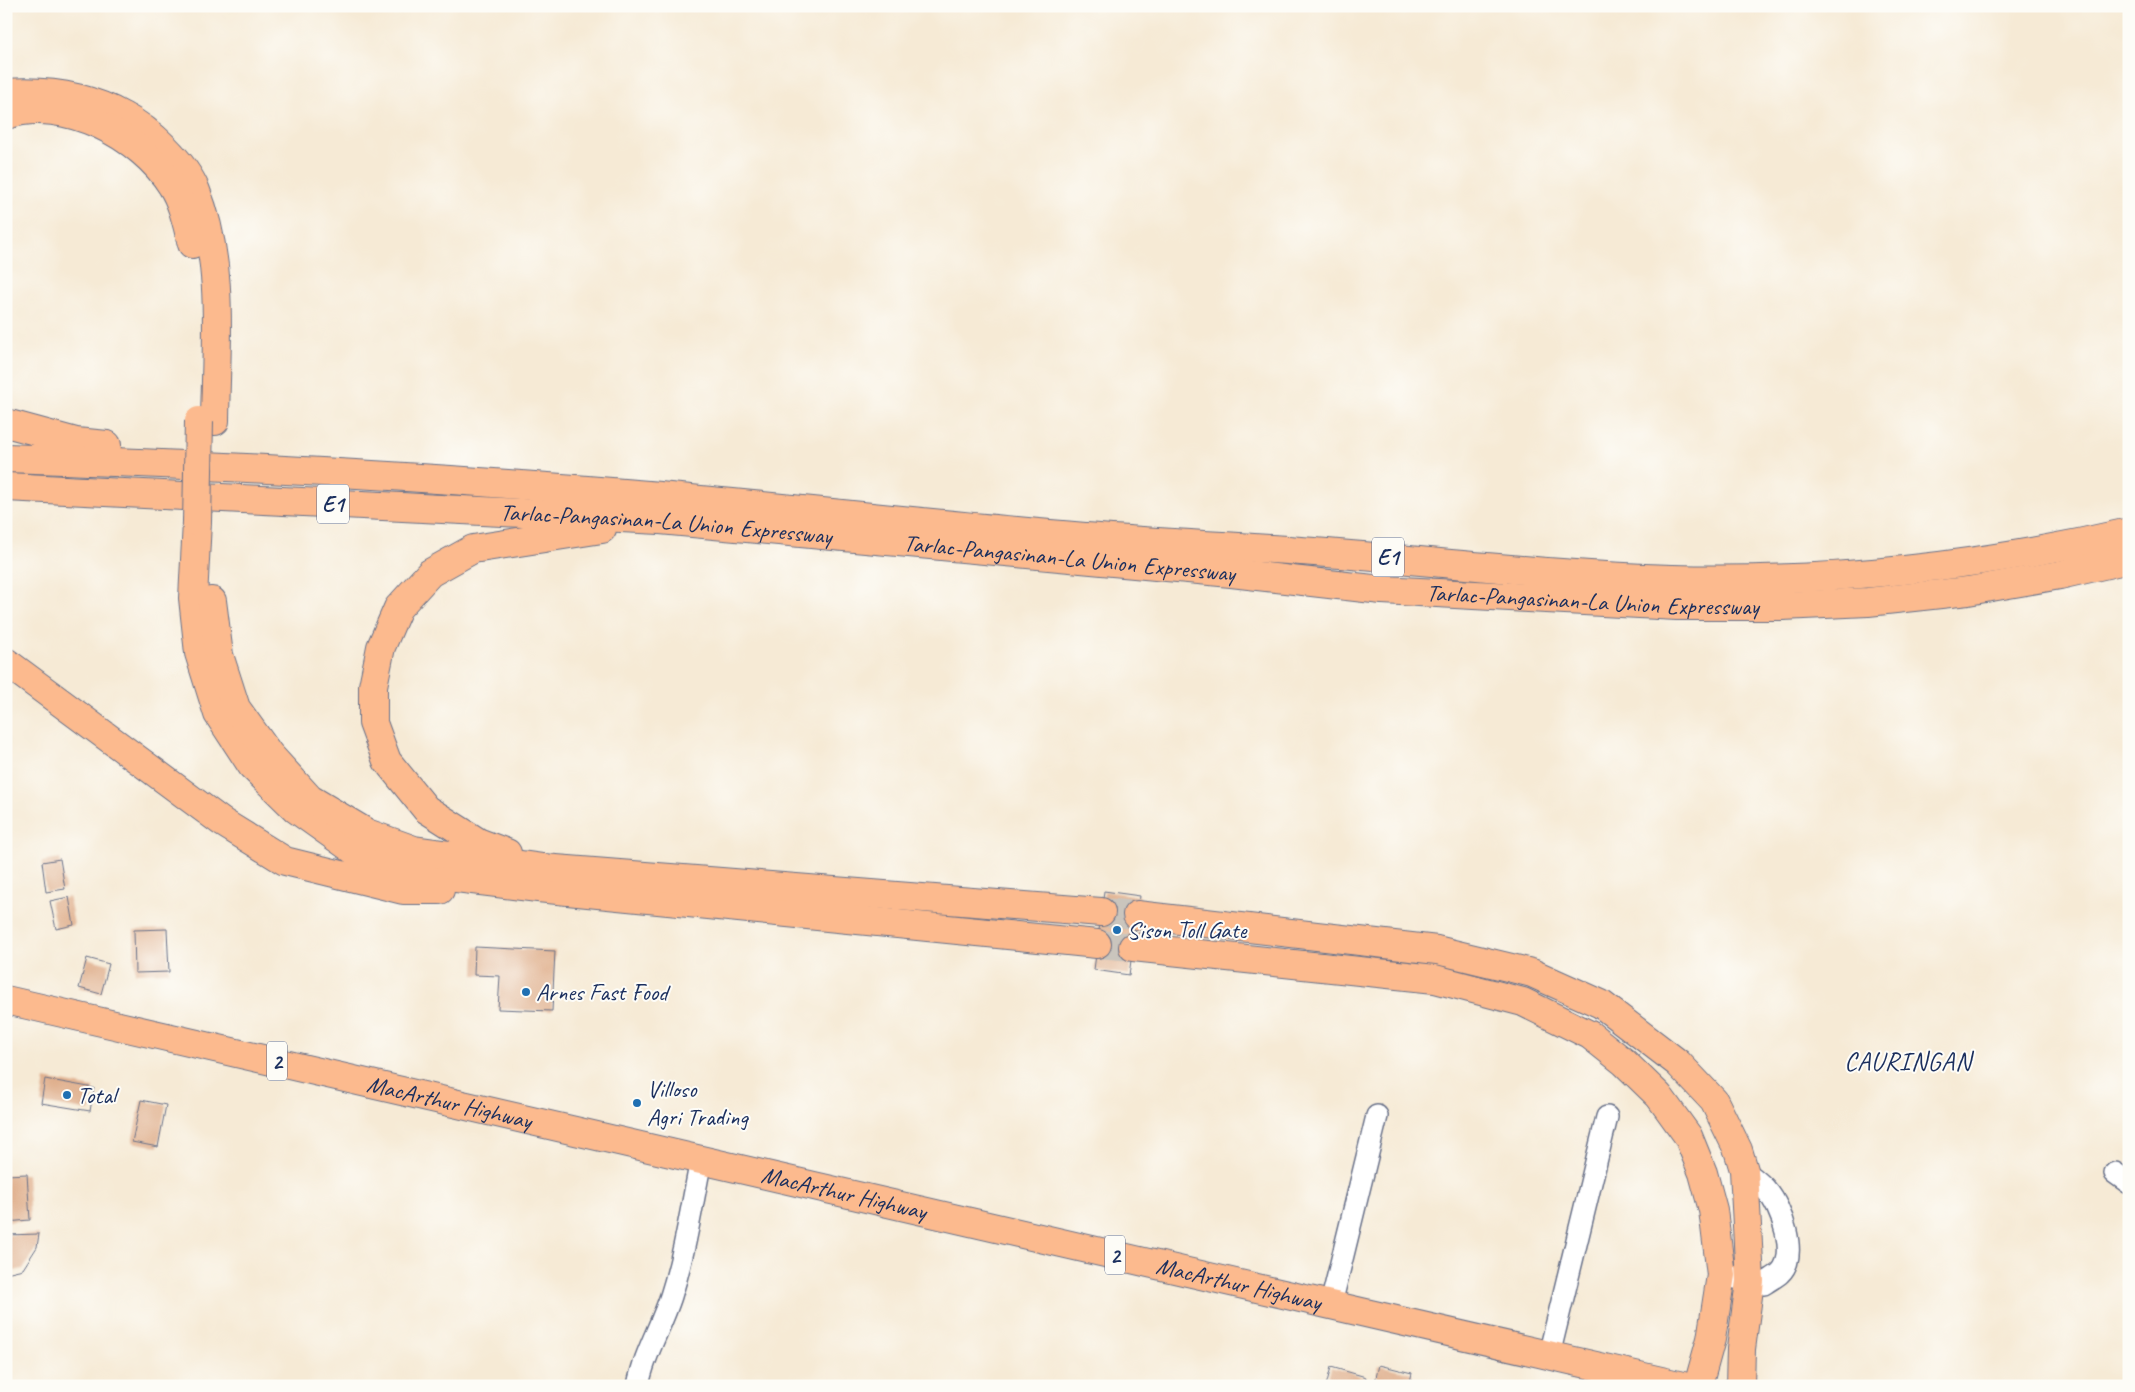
<svg xmlns="http://www.w3.org/2000/svg" width="2135" height="1392" font-family="Caveat,sans-serif">
  <style>
    .building { fill: #e0b08e }
    .lines { fill: none; stroke-linecap: round; stroke-linejoin: round }
    .highway-tunnel { stroke: #cac5bd; stroke-width: 28; stroke-dasharray: 28 14; stroke-linecap: butt }
    .minor-casing { stroke: #687088; stroke-width: 24 }
    .highway-casing { stroke: #687088; stroke-width: 30 }
    .minor { stroke: #fff; stroke-width: 21 }
    .highway { stroke: #fcba8e; stroke-width: 28 }
    .highway-bridge-casing { stroke: #687088; stroke-width: 30; stroke-linecap: butt }
    .highway-bridge { stroke: #fcba8e; stroke-width: 28 }
    .poi-dot { fill: #1f6fb2; stroke: #fdfcf7; stroke-width: 2 }
    .labels { text-anchor: middle; stroke-width: 4; stroke-linejoin: round; paint-order: stroke }
    .shield { fill: #fdfcf7; stroke: #5f6c8c; stroke-width: 1 }
    .shield-label { font-size: 22px; font-weight: bold; fill: #1b2f5e }
    .street-label { font-size: 24px; fill: #1b2f5e; stroke: #fdfcf7 }
    .poi-label { font-size: 24px; fill: #1b2f5e; stroke: #fdfcf7; text-anchor: start }
    .quarter-label { font-size: 26px; letter-spacing: 1px; fill: #1b2f5e; stroke: #fdfcf7 }
  </style>
  <rect width="100%" height="100%" fill="#fdfcf7"/>
  <filter id="ink" filterUnits="userSpaceOnUse"><feTurbulence type="fractalNoise" baseFrequency=".02" numOctaves="2"/><feDisplacementMap in="SourceGraphic" scale="10" xChannelSelector="R" yChannelSelector="G"/><feConvolveMatrix kernelMatrix="1 2 1 2 8 2 1 2 1" color-interpolation-filters="sRGB"/></filter>
  <filter id="wash" filterUnits="userSpaceOnUse"><feTurbulence type="fractalNoise" baseFrequency=".0096" numOctaves="4" result="noise"/><feDisplacementMap in="SourceGraphic" scale="20" xChannelSelector="R" yChannelSelector="G"/><feGaussianBlur stdDeviation="1.12" result="paint"/><feColorMatrix in="noise" values="0 0 0 0 0 0 0 0 0 0 0 0 0 0 0 0 0 1.4 0 .05"/><feComposite in="paint" operator="in"/></filter>
  <g filter="url(#wash)">
    <rect width="100%" height="100%" fill="#f6ead5"/>
    <g id="blocks">
      <g class="building">
        <polygon points="60,859 65,889 46,892 42,862"/>
        <polygon points="1104,891 1140,896 1129,975 1094,970"/>
        <polygon points="69,897 74,925 56,929 50,901"/>
        <polygon points="167,929 169,972 135,973 134,930"/>
        <polygon points="475,947 555,951 552,1011 498,1009 500,976 474,975"/>
        <polygon points="87,958 109,964 101,994 79,988"/>
        <polygon points="45,1079 94,1088 90,1111 41,1103"/>
        <polygon points="141,1100 166,1105 158,1147 132,1142"/>
        <polygon points="27,1174 30,1220 6,1222 6,1175"/>
        <polygon points="39,1234 37,1247 23,1269 6,1273 6,1235"/>
        <polygon points="1379,1365 1412,1373 1409,1386 1374,1386"/>
        <polygon points="1331,1367 1366,1377 1364,1386 1326,1386"/>
      </g>
    </g>
  </g>
  <g filter="url(#ink)">
    <use href="#blocks" fill-opacity="0" stroke="#687088" stroke-width="1"/>
    <g class="lines">
      <g class="highway-tunnel">
        <polyline points="1101,912 1137,915"/>
        <polyline points="1097,944 1133,947"/>
      </g>
      <g class="minor-casing">
        <g id="minor">
          <polyline points="2115,1173 2129,1183"/>
          <path d="M1721,1275l43,9c5,-4 12,-7 16,-11 19,-18 1,-66 -13,-82 -6,-8 -16,-14 -23,-21"/>
          <polyline points="1331,1304 1377,1116"/>
          <polyline points="1549,1355 1607,1117"/>
          <path d="M638,1386c6,-32 23,-59 33,-90 14,-44 21,-91 30,-136"/>
        </g>
      </g>
      <g class="highway-casing">
        <g id="highway">
          <path d="M6,93c42,-3 81,3 117,23 27,14 62,47 73,75 29,72 20,154 19,230"/>
          <path d="M6,115c58,-20 136,22 166,71 11,17 15,39 20,58"/>
          <polyline points="6,423 76,442 107,445"/>
          <path d="M6,458c214,7 428,19 642,37 145,13 291,30 437,42 67,5 135,9 203,13 128,9 256,25 384,29 154,4 307,-12 457,-47"/>
          <path id="s1" d="M6,487l654,33 571,53 151,17 295,16h105l86,-4 100,-11 92,-16 69,-16"/>
          <polyline points="197,522 193,598 199,653 218,714 252,766 296,809 355,851 407,872 538,888 1097,944"/>
          <polyline points="212,601 219,655 236,708 269,754 310,799 367,833 414,850 543,868 1101,912"/>
          <polyline points="6,662 222,822 285,861 403,890 440,890"/>
          <polyline points="507,853 478,842 426,809 387,761 373,723 373,686 381,647 398,608 430,573 473,549 602,529"/>
          <polyline points="1137,915 1437,950 1532,973 1601,1004 1678,1063 1714,1101 1738,1150 1744,1170 1750,1281 1741,1349 1740,1386"/>
          <polyline points="1133,947 1435,979 1523,1002 1590,1035 1624,1062 1659,1096 1688,1136 1703,1173 1713,1210 1721,1275 1711,1339 1698,1386"/>
          <path id="s2" d="M6,1000l1677,386"/>
        </g>
      </g>
      <use href="#minor" class="minor"/>
      <use href="#highway" class="highway"/>
      <g class="highway-bridge-casing">
        <polyline id="highway-bridge" points="197,522 199,421"/>
      </g>
      <use href="#highway-bridge" class="highway-bridge"/>
    </g>
  </g>
  <g class="poi-dot">
    <circle cx="1117" cy="930" r="5"/>
    <circle cx="526" cy="992" r="5"/>
    <circle cx="67" cy="1095" r="5"/>
    <circle cx="637" cy="1103" r="5"/>
  </g>
  <g class="labels">
    <g class="shield">
      <rect x="317" y="484.5" width="32" height="39" rx="4"/>
      <rect x="1372" y="537.5" width="32" height="39" rx="4"/>
      <rect x="267" y="1041.5" width="20" height="39" rx="4"/>
      <rect x="1105" y="1235.5" width="20" height="39" rx="4"/>
    </g>
    <g class="shield-label">
      <text x="333" y="512">E1</text>
      <text x="1388" y="565">E1</text>
      <text x="277" y="1069">2</text>
      <text x="1115" y="1263">2</text>
    </g>
    <g class="street-label">
      <text dy="8" stroke="none"><textPath href="#s1" startOffset="661">Tarlac-Pangasinan-La Union Expressway</textPath></text>
      <text dy="8" stroke="none"><textPath href="#s1" startOffset="1066">Tarlac-Pangasinan-La Union Expressway</textPath></text>
      <text dy="8" stroke="none"><textPath href="#s1" startOffset="1591">Tarlac-Pangasinan-La Union Expressway</textPath></text>
      <text dy="8" stroke="none"><textPath href="#s2" startOffset="455">MacArthur Highway</textPath></text>
      <text dy="8" stroke="none"><textPath href="#s2" startOffset="860">MacArthur Highway</textPath></text>
      <text dy="8" stroke="none"><textPath href="#s2" startOffset="1265">MacArthur Highway</textPath></text>
    </g>
    <g class="poi-label">
      <text x="1127" y="938">Sison Toll Gate</text>
      <text x="536" y="1000">Arnes Fast Food</text>
      <text x="647" y="1097">Villoso<tspan x="647" dy="28">Agri Trading</tspan></text>
      <text x="77" y="1103">Total</text>
    </g>
    <g class="quarter-label">
      <text x="1908" y="1070">CAURINGAN</text>
    </g>
  </g>
  <rect width="2135" height="1392" fill="none" stroke="#fdfcf7" stroke-width="25"/>
</svg>
